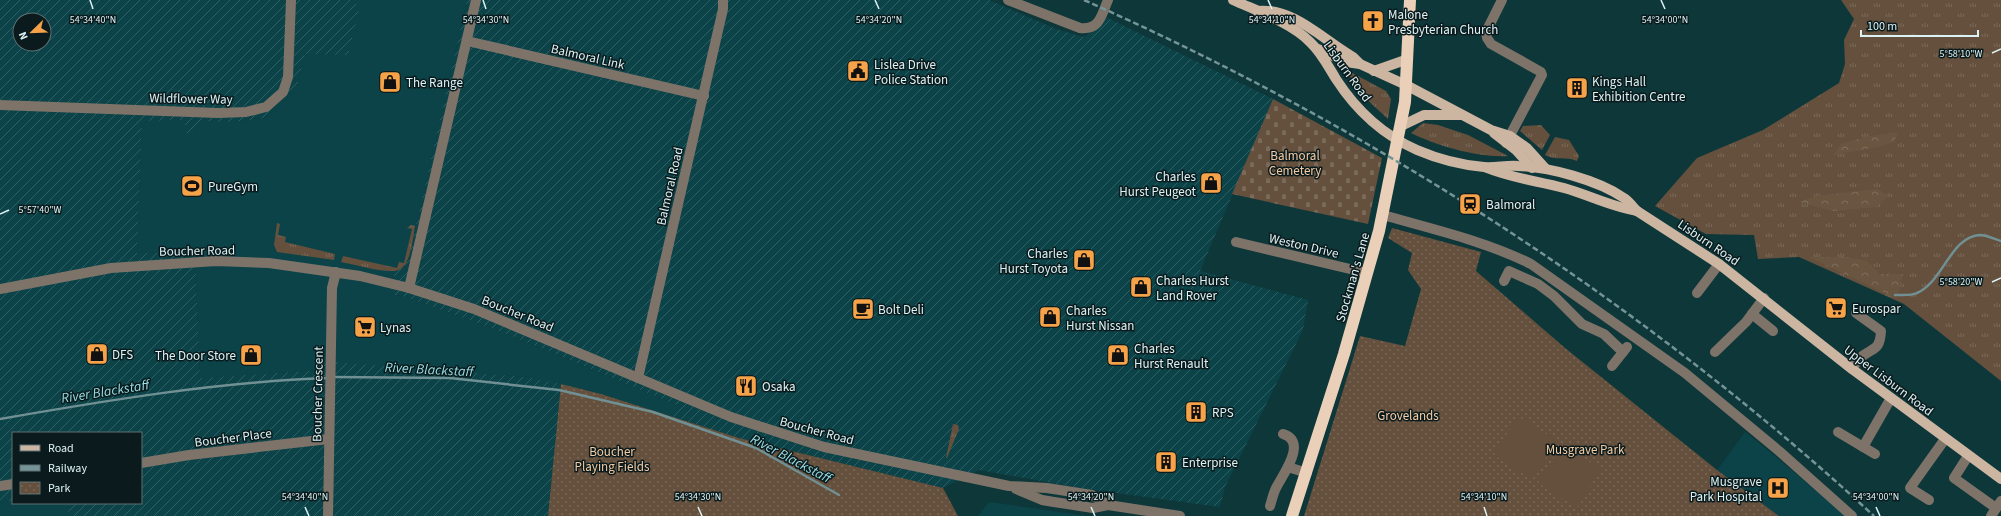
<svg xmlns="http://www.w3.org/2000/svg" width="2001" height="516" font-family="'Source Sans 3',sans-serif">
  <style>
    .built { fill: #0b4348 }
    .industrial { fill: url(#industrial-furrows); fill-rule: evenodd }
    .grass { fill: url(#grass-tufts) }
    .forest { fill: url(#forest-crowns) }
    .cemetery { fill: url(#cemetery-stones) }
    .park { fill: url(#park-dots) }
    .pitch { fill: #64503d }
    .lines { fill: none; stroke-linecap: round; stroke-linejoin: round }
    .stream { stroke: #709093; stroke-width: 2.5 }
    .minor { stroke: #7e7369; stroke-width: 10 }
    .major { stroke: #ccb6a2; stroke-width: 10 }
    .highway { stroke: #ead0b8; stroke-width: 12 }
    .rail { stroke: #759497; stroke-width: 2.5; stroke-dasharray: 6 3; stroke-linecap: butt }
    .ticks { fill: none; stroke: #ddf2f4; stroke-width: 1.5 }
    .labels { text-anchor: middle; stroke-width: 3; stroke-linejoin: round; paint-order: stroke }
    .poi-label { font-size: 13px; fill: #ddf2f4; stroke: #0b1b1d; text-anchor: start }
    .street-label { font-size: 13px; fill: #ddf2f4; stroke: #0b1b1d }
    .park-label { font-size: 13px; fill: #f5cba4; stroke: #0b1b1d }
    .water-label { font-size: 14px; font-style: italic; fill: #97dee5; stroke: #0b1b1d }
    .ticks-label { font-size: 10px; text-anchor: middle; fill: #ddf2f4; stroke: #0b1b1d; stroke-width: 3; stroke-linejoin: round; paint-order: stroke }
  </style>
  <defs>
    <pattern id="industrial-furrows" width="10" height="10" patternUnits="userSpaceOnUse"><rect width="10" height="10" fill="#0b4348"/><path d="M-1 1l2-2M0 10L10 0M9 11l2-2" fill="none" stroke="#2e5f63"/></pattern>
    <pattern id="grass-tufts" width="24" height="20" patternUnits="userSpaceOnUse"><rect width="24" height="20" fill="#64503d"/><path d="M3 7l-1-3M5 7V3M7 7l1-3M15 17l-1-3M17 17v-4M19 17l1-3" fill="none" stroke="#7a6a5a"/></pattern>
    <pattern id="forest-crowns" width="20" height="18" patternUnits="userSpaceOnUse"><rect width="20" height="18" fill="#6a5541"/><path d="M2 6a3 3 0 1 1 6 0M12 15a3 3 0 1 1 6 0" fill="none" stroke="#7f6e5d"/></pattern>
    <pattern id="cemetery-stones" width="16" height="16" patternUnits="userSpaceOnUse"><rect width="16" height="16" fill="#64503d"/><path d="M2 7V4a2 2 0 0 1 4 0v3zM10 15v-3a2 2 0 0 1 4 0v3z" fill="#7a6a5a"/></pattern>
    <pattern id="park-dots" width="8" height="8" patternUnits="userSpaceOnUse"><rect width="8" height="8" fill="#64503d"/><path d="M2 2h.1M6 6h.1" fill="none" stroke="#7a6a5a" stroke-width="1.8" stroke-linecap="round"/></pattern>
  </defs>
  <rect width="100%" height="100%" fill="#0e373a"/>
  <g class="built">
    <polygon points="353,0 467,0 409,256 407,262 400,270 390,294 406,297 502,332 679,406 673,417 601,394 527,377 320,362 322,370 200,378 195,252 137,253 142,120 181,120 195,133 199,122 203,120 235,122 266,118 296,90 305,54"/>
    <polygon points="1745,432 1758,442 1846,516 1779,516 1717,470"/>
    <polygon points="13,500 13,503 69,503 68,516 0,516 0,503"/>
    <polygon points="989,502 1088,516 978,516"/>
  </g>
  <g class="industrial">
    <path d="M0,0h353v2l7,4 -12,49 -43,-1 -9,36 -30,28 -31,4 -32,-1 -4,1 -4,11h-9l-1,-10 -4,-3 -39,1 -5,132 58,-1 5,126 122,-8 -2,-9 207,16 34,7 -13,132h-480l1,-13h72v-70h-128v67l-13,3zM20,20h24v24h-24z"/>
    <polygon points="467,0 989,0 1056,29 1083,37 1097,29 1106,17 1273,99 1200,271 1308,300 1303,330 1225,487 1220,507 1080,488 979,470 943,488 739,438 673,417 679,406 550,352 502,332 406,297 390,294 395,272 404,267 409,256"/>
  </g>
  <g class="grass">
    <polygon points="1841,0 2001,0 2001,381 1904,304 1799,257 1758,259 1754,235 1706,234 1655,206 1697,158 1763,130 1839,83 1845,64 1844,40 1854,19"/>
    <polygon points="1345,69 1386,91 1391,99 1388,119 1363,96"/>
    <path d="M1423,123l15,2 30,10 40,21c-29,2 -71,-10 -97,-23z"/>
    <polygon points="1541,125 1550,135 1542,150 1520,131 1523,126"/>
    <path d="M1555,137l14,3 10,16 -2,5c-11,-5 -22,0 -32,-6z"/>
    <polygon points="277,223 280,224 278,235 286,237 285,242 335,254 334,260 277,252 274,245"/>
    <path d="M411,225l4,1c-2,12 -3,26 -9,37 -2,4 -7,8 -12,8 -15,1 -37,-6 -53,-9l2,-6 54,12 2,-6 5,1 8,-34 -5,-1z"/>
    <polygon points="953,424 958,425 959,429 947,458 946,458"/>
  </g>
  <g class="forest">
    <polygon points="1898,132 1894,142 1879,147 1833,155 1841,144 1865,137"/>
    <polygon points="1877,189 1888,196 1876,207 1833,211 1798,202 1817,196"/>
    <polygon points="1809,257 1846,257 1867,261 1879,274 1903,274 1899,291 1895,298"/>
  </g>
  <polygon class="cemetery" points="1273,99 1382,158 1368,224 1232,194"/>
  <g class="park">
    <polygon points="1392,228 1481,252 1476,271 1565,348 1717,470 1779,516 1304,516 1360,336 1405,346 1421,289 1408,270 1412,253 1388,238"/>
    <polygon points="561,384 601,394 739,438 943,488 958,516 548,516"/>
  </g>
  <g class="pitch">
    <polygon points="1518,416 1557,441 1532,480 1494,455"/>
    <polygon points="1562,445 1601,469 1577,508 1538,483"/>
  </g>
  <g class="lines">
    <g class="stream">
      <path d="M1895,295c7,0 16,1 22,-2 26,-11 34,-57 63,-58 6,0 15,4 21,6"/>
      <polyline points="333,377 450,378 559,390 653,412 756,448 839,495"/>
      <path d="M0,419c109,-19 218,-37 328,-41"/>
    </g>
    <g class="minor">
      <path d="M1008,0l72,28c20,2 21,-12 28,-28"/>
      <polyline points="1502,0 1486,32 1487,38 1491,44 1541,72 1542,75 1506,143"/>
      <polyline points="467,41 704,96"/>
      <polyline points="0,105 218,113 246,112 266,107 283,92 288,77 291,0"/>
      <path d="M1383,215c49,14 102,26 148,49l154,109 94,78 73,65"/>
      <polyline points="1236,242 1367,273"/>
      <polyline points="1504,281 1509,271 1538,284 1554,296 1582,324 1604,334 1623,352"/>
      <polyline points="409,288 476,0"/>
      <polyline points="0,289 111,268 216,261 269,263 360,276 409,288 474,309 731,417 824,447 1009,486 1047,488 1092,495 1108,505"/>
      <polyline points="1697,293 1719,264"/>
      <polyline points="1752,314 1773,331"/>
      <polyline points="1715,352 1746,322 1764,298"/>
      <polyline points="1612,366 1627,347"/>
      <path d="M1852,369c2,-3 5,-8 8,-11 12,-11 20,-6 21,-27l-25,-18"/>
      <polyline points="638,378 723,9 723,0"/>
      <polyline points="1838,432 1875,454"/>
      <polyline points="1863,447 1891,398"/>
      <polyline points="1968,456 1954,478 1996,508"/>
      <polyline points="141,463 189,455 329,439"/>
      <polyline points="1288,467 1307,473"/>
      <polyline points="0,486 13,484"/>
      <polyline points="1016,489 1042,500 1054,502 1093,508 1108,505 1180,516"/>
      <polyline points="1929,500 1910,488 1945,439"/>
      <path d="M1270,506c2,-6 3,-12 6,-18 7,-14 32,-46 7,-54"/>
      <polyline points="328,516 332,288 336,272"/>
      <polyline points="1991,516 2001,501"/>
    </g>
    <g class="major">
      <path d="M1233,0c24,11 59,23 77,42 11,10 18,24 26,37 20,31 47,56 81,71 21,9 44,15 67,17 11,1 23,-2 34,-1 31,1 80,14 106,32 5,3 9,9 13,13l82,53 133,105 149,110"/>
      <path d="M1257,11c36,-4 66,29 96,46l7,7 46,21 85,45 19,6 17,12 18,20"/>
      <polyline points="1318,49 1346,62 1360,64"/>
      <polyline points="1374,71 1408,59"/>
      <polyline points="1401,126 1424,115 1460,115"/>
      <polyline points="1494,133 1516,150 1532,168"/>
      <path d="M1487,168c24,10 51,13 77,20 25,7 48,19 73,23"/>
    </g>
    <polyline class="highway" points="1292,516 1344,354 1379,231 1405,102 1410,0"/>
    <path class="rail" d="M1084,0c289,128 558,302 790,516"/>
  </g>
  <path class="ticks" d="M90,0l3,9M483,0l3,9M875,0l4,9M1268,0l4,9M1661,0l4,9M1992,53l9,-4M0,214l9,-4M1992,282l9,-4M305,507l4,9M698,507l4,9M1091,507l4,9M1484,507l3,9M1876,507l4,9"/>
  <defs>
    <g id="church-square" transform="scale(1.15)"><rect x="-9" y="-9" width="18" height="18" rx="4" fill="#f6a248" stroke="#0b1b1d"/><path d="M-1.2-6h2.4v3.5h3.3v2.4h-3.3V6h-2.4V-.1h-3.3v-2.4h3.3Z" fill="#111"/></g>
    <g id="civic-square" transform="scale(1.15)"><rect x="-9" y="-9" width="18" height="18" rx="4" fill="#f6a248" stroke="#0b1b1d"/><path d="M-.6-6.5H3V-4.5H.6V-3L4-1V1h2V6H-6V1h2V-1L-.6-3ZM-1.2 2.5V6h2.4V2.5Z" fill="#111"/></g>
    <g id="shop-square" transform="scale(1.15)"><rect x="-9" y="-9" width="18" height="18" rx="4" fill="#f6a248" stroke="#0b1b1d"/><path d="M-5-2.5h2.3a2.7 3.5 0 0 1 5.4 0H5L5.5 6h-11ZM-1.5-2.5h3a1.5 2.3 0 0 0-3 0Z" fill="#111"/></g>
    <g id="building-square" transform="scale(1.15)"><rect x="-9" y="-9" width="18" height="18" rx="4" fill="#f6a248" stroke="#0b1b1d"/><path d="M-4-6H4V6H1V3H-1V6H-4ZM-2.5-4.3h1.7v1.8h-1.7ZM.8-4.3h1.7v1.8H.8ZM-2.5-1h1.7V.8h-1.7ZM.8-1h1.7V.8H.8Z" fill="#111"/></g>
    <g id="stadium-square" transform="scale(1.15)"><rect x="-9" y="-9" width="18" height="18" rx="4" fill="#f6a248" stroke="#0b1b1d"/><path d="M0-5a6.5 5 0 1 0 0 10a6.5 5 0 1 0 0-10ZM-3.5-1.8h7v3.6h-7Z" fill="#111"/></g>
    <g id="station-square" transform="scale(1.15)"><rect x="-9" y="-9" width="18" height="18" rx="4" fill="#f6a248" stroke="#0b1b1d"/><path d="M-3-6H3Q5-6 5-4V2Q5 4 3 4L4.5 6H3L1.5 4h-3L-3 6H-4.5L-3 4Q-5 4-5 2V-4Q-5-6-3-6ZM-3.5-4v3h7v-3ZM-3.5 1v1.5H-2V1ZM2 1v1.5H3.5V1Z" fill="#111"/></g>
    <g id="supermarket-square" transform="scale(1.15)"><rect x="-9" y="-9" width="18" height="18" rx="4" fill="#f6a248" stroke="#0b1b1d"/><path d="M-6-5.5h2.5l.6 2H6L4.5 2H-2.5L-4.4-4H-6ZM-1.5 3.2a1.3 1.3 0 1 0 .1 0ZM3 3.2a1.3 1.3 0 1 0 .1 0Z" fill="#111"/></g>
    <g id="cafe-square" transform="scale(1.15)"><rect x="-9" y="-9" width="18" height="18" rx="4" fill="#f6a248" stroke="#0b1b1d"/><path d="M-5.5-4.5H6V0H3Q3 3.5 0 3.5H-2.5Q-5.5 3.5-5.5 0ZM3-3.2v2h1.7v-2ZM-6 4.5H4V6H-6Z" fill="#111"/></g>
    <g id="restaurant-square" transform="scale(1.15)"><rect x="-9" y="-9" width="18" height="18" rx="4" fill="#f6a248" stroke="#0b1b1d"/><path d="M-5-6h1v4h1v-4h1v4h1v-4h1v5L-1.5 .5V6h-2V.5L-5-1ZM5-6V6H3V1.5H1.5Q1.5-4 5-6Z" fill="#111"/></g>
    <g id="hospital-square" transform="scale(1.15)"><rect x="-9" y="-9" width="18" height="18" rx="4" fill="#f6a248" stroke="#0b1b1d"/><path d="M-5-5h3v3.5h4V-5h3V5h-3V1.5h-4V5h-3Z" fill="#111"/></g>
  </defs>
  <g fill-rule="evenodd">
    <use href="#church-square" x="1373" y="21"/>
    <use href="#civic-square" x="858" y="71"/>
    <use href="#shop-square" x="390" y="82"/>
    <use href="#building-square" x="1577" y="88"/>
    <use href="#shop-square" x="1211" y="183"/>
    <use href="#stadium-square" x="192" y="186"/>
    <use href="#station-square" x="1470" y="204"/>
    <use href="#shop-square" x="1084" y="260"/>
    <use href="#shop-square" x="1141" y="287"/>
    <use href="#supermarket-square" x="1836" y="308"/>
    <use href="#cafe-square" x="863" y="309"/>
    <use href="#shop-square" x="1050" y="317"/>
    <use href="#supermarket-square" x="365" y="327"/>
    <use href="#shop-square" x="97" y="354"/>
    <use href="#shop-square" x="251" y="355"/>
    <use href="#shop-square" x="1118" y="355"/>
    <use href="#restaurant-square" x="746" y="386"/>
    <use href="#building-square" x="1196" y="412"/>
    <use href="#building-square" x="1166" y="462"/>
    <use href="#hospital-square" x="1778" y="488"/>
  </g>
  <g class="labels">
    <g class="poi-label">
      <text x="1388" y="19">Malone<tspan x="1388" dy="15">Presbyterian Church</tspan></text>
      <text x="874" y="69">Lislea Drive<tspan x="874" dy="15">Police Station</tspan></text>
      <text x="1592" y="86">Kings Hall<tspan x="1592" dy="15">Exhibition Centre</tspan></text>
      <text x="406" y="87">The Range</text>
      <text x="1196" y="181" text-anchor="end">Charles<tspan x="1196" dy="15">Hurst Peugeot</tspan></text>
      <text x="208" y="191">PureGym</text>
      <text x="1486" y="209">Balmoral</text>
      <text x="1068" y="258" text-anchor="end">Charles<tspan x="1068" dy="15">Hurst Toyota</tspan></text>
      <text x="1156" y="285">Charles Hurst<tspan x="1156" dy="15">Land Rover</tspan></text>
      <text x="1852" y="313">Eurospar</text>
      <text x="878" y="314">Bolt Deli</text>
      <text x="1066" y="315">Charles<tspan x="1066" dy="15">Hurst Nissan</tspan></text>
      <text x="380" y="332">Lynas</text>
      <text x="1134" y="353">Charles<tspan x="1134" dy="15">Hurst Renault</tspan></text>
      <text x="112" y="359">DFS</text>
      <text x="236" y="360" text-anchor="end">The Door Store</text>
      <text x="762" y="391">Osaka</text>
      <text x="1212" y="417">RPS</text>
      <text x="1182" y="467">Enterprise</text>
      <text x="1762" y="486" text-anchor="end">Musgrave<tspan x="1762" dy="15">Park Hospital</tspan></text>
    </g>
    <g class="street-label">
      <text transform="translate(588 56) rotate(13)" y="5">Balmoral Link</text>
      <text transform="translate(1348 71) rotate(54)" y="5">Lisburn Road</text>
      <text transform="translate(191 98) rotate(1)" y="5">Wildflower Way</text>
      <text transform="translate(669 186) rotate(-77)" y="5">Balmoral Road</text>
      <text transform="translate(1709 242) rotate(34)" y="5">Lisburn Road</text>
      <text transform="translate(1304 245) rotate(13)" y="5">Weston Drive</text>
      <text transform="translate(197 250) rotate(-1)" y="5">Boucher Road</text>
      <text transform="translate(1352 277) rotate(-74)" y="5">Stockman's Lane</text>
      <text transform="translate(518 313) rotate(22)" y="5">Boucher Road</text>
      <text transform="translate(1889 380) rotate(37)" y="5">Upper Lisburn Road</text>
      <text transform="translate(317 394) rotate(-89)" y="5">Boucher Crescent</text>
      <text transform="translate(817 430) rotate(15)" y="5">Boucher Road</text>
      <text transform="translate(233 437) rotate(-7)" y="5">Boucher Place</text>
    </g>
    <g class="park-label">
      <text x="1295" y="160">Balmoral<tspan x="1295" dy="15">Cemetery</tspan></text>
      <text x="1408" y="420">Grovelands</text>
      <text x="1585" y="454">Musgrave Park</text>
      <text x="612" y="456">Boucher<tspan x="612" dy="15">Playing Fields</tspan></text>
    </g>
    <g class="water-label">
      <text transform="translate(429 369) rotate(3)" y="5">River Blackstaff</text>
      <text transform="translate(105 391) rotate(-9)" y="5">River Blackstaff</text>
      <text transform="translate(791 458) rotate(28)" y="5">River Blackstaff</text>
    </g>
  </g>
  <g class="ticks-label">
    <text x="93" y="23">54°34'40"N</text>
    <text x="486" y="23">54°34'30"N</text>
    <text x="879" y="23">54°34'20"N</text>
    <text x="1272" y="23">54°34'10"N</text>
    <text x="1665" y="23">54°34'00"N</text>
    <text x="1961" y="57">5°58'10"W</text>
    <text x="40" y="213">5°57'40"W</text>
    <text x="1961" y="285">5°58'20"W</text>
    <text x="305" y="500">54°34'40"N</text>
    <text x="698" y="500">54°34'30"N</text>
    <text x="1091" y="500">54°34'20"N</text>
    <text x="1484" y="500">54°34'10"N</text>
    <text x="1876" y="500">54°34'00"N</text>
  </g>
  <rect x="12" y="432" width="130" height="72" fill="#0b1b1d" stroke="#5f7173"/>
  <rect x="20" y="445" width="20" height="6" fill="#ccb6a2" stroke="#5f7173"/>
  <text x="48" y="452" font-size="12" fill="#ddf2f4">Road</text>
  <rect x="20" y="465" width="20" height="6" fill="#759497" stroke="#5f7173"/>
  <text x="48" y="472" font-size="12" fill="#ddf2f4">Railway</text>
  <rect x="20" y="482" width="20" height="12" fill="url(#park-dots)" stroke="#5f7173"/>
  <text x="48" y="492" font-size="12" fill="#ddf2f4">Park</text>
  <g transform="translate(32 32) rotate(247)"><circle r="19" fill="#0b1b1d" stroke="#5f7173"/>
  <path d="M0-3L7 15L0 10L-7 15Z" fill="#f6a248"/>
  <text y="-6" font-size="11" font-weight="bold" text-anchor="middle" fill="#ddf2f4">N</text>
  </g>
  <path d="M1861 30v6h117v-6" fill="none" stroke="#ddf2f4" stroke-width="2"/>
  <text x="1867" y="30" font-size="12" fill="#ddf2f4" stroke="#0b1b1d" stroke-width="3" paint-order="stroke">100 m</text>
</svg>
